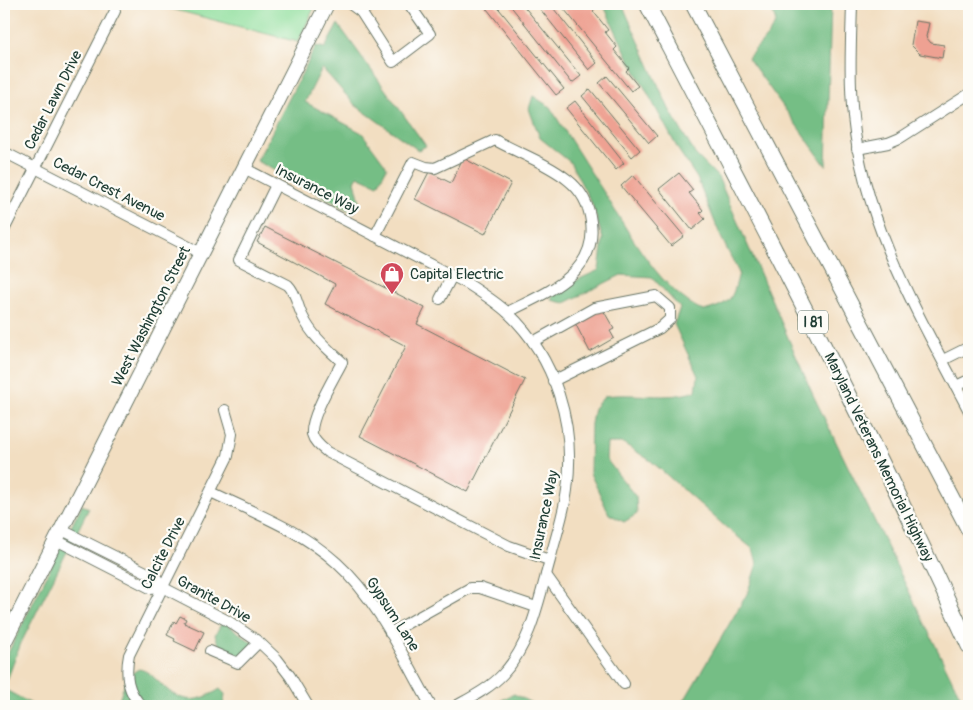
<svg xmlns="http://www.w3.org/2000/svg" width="973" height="710" font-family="Pangolin,sans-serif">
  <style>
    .green { fill: #90df9e; stroke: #588e69 }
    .forest { fill: #74be85; stroke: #4a7e5c }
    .building { fill: #eea192 }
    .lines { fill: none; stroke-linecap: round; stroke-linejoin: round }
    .minor-casing { stroke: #697565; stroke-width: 12 }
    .major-casing { stroke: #697565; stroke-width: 16 }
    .highway-casing { stroke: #697565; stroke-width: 17 }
    .minor { stroke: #fff; stroke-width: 10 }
    .major { stroke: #fff; stroke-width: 14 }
    .highway { stroke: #fff; stroke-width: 15 }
    .labels { text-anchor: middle; stroke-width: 4.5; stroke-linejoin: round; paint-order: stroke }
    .shield { fill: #fdfcf7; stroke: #62766e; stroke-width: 1 }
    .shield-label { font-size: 14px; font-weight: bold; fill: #1f3d34 }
    .street-label { font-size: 15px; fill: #1f3d34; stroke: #fdfcf7 }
    .poi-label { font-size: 15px; fill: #1f3d34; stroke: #fdfcf7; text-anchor: start }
  </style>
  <rect width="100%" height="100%" fill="#fdfcf7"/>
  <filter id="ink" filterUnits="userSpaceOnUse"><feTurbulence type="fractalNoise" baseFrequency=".02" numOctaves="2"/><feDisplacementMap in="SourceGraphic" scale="10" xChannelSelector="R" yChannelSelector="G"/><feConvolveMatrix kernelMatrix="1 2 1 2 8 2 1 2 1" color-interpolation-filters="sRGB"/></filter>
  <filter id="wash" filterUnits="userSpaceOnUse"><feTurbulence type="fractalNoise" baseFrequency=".0096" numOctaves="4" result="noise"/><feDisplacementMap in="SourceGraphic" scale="20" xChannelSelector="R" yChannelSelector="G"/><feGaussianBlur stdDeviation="1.12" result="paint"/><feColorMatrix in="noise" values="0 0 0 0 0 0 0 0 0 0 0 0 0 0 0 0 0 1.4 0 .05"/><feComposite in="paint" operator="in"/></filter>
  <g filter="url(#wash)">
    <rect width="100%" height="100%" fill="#f2dec1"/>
    <polygon class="green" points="153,4 316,4 298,42"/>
    <g class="forest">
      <path d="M603,4h19l47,105 26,45 23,23 95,218 152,311h-284l66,-112 10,-30 -4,-15 -25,-20 -77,-68 -28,-18h-16l-1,16 30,38 1,17 -13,8 -15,-8 -19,-41 1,-49 3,-16 11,-12c30,-4 62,5 91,-5l2,-15 -24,-52 6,-16 -28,-31 -31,-2 -56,28 -14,-3 7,-11 41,-19 4,-31 -11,-35 -22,-42 -30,-24 -11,-29 4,-13 17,11c18,29 36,58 55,87 24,39 56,98 99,117 28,-8 28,-11 35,-38l-18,-36 -24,-59 -18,-27 -51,-94z"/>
      <path d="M765,4h66l-5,162 -78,-108c10,-13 21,-21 28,-36l-5,-15z"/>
      <polygon points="338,24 426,146 418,150 355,105 322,68 305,102 362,133 387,167 378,185 358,176 355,181 360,202 354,213 257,161 316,46 325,48"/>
      <polygon points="82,505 89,508 21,643 4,688 4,661"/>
      <polygon points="221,624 227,624 258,647 236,663 218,643 215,635"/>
      <path d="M139,669c9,2 12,6 19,12 21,22 37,24 62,8l5,5 -2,12h-106c6,-15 6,-29 22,-37z"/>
      <polygon points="4,689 35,706 4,706"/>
      <polygon points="514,694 537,706 503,706 500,701"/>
    </g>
    <g id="blocks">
      <g class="building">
        <polygon points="483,4 495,4 564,89 556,95"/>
        <polygon points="509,4 522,4 581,76 572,83"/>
        <polygon points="536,4 550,4 597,63 589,70"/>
        <polygon points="560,4 592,4 596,8 593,11 608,30 605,32 617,47 614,50 629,68 626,71 638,86 631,91"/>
        <polygon points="915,21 929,23 926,37 931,43 944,45 942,58 920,54 911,45"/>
        <polygon points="607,76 657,136 649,143 599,83"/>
        <polygon points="590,89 640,150 632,157 582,96"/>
        <polygon points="575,101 624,163 616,170 566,108"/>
        <polygon points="463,158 511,183 485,234 415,199 429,172 451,183"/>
        <polygon points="679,173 693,190 689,193 703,210 700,213 705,219 692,230 659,189"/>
        <polygon points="633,175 684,236 671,246 621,186"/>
        <polygon points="265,227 425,308 417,324 525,380 468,492 360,436 406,346 325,304 335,284 257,242"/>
        <polygon points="602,308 614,329 610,331 614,338 590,352 575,323"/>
        <polygon points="180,616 186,619 184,623 204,632 195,651 174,641 175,639 167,635 174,621 176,623"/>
      </g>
    </g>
  </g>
  <g filter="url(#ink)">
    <use href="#blocks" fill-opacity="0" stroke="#697565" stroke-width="1"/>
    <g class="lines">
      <g class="minor-casing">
        <g id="minor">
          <polyline points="350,4 361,12 393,62 430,34 409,4"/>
          <path d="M852,4c-1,37 -3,76 1,113 11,108 67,200 116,294"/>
          <polyline points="361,12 372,4"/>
          <polyline points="857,149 888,143 900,138 969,94"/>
          <polyline points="4,152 201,253"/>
          <path d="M244,168l224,116c14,9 28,18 40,29 48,45 68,113 59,177 -3,23 -11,46 -17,70 -11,39 -19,84 -47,114 -13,14 -31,23 -47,32"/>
          <path d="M276,185l-37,75 49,25c9,9 9,21 15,32 9,19 24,31 39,45 -8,16 -32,55 -30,72 2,8 9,13 15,18l182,94 40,14"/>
          <polyline points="4,230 115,11"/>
          <path d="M375,236l38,-74 13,5 9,1 60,-28c23,13 52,23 73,40 14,11 21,25 23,42 7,52 -46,71 -83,90"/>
          <polyline points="440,299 452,276"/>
          <polyline points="533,342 594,308 656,296 670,308 670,319 660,328 553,381"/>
          <polyline points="943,360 969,347"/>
          <polyline points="956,386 969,380"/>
          <path d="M211,492c43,21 90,38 126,71 42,38 66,94 94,143"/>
          <polyline points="62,530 156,577 162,587"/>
          <polyline points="56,540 150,588 162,587 228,621 259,642 277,659 290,676 308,706"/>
          <polyline points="546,575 624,684"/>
          <polyline points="390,633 470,588 480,588 536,607"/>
          <polyline points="210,651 238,663 259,642"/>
          <path d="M142,706c-15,-14 -17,-31 -13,-51l99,-199 4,-22 -7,-24"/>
        </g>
      </g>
      <g class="major-casing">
        <polyline id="major" points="4,643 327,4"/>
      </g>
      <g class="highway-casing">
        <g id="highway">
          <path d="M647,4c111,213 222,424 322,642"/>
          <polyline points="693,4 969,530"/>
        </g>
      </g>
      <use href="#minor" class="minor"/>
      <use href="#major" class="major"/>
      <use href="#highway" class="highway"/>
    </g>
  </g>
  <defs>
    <g id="shop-pin" transform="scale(1.25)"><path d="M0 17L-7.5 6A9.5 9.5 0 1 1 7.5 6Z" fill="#d1495b" stroke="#fdfcf7"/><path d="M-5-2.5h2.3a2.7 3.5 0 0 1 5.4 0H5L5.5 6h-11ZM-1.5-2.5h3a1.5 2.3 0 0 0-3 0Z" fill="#fff"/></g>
  </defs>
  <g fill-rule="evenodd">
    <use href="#shop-pin" x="392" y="274"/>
  </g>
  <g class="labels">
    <rect class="shield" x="798" y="310.5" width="30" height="23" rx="4"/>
    <g class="shield-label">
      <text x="813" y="327">I 81</text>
    </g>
    <g class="street-label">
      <text transform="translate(53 100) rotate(-63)" y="5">Cedar Lawn Drive</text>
      <text transform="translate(109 189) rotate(27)" y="5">Cedar Crest Avenue</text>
      <text transform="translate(317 189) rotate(27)" y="5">Insurance Way</text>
      <text transform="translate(151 316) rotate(-63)" y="5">West Washington Street</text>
      <text transform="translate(879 457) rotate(64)" y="5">Maryland Veterans Memorial Highway</text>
      <text transform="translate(544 515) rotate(-78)" y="5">Insurance Way</text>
      <text transform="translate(163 553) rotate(-63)" y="5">Calcite Drive</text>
      <text transform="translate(214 599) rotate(29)" y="5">Granite Drive</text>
      <text transform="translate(393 614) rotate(57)" y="5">Gypsum Lane</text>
    </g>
    <g class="poi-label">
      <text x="410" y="279">Capital Electric</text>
    </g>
  </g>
  <rect width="973" height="710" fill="none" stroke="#fdfcf7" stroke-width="20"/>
</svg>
